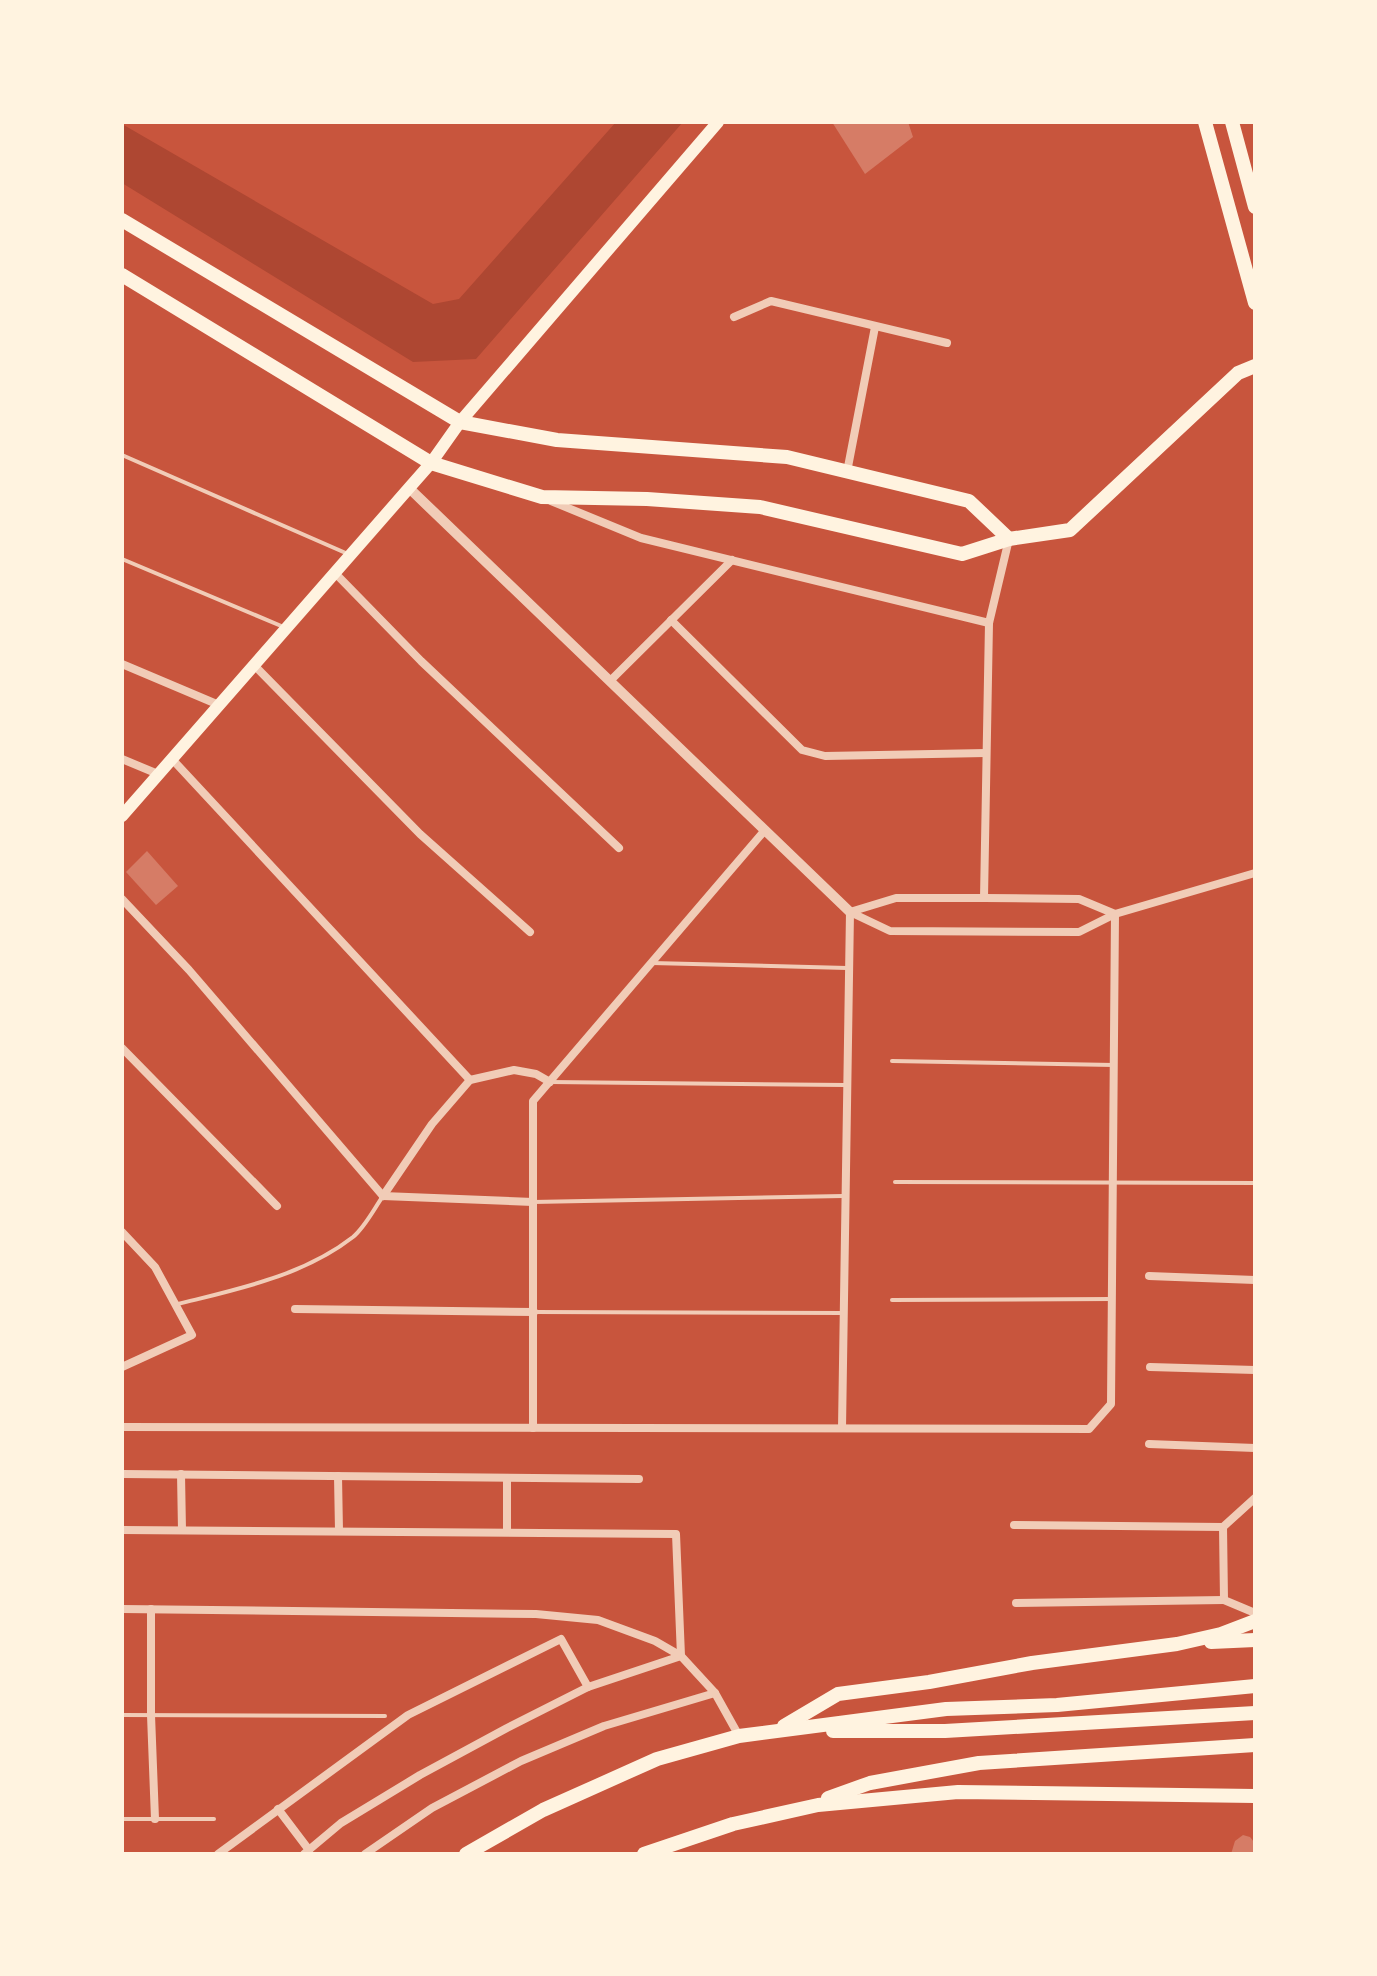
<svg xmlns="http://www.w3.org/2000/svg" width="1377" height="1976" font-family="Cabin,sans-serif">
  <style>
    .green { fill: #ae4732 }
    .building { fill: #d67c66 }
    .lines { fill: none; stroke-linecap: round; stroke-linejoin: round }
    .service { stroke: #f1ccb7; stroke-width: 4 }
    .minor { stroke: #f1ccb7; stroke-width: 8 }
    .tertiary { stroke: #f1ccb7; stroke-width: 10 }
    .secondary { stroke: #fff3e0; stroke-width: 12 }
    .primary { stroke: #fff3e0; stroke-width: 14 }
    .trunk { stroke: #fff3e0; stroke-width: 14 }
  </style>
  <rect width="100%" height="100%" fill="#c8553d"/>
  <polygon class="green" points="616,122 683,122 476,359 413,362 122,183 122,124 433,304 459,299"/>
  <g class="building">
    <polygon points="832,122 908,122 913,137 865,174"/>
    <polygon points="147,851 178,886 156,905 126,872"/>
    <polygon points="1243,1835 1250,1837 1254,1842 1254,1854 1231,1854 1235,1841"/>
  </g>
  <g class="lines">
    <g class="service">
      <polyline points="122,455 348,554"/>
      <polyline points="122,559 286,628"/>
      <polyline points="652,963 847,968"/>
      <polyline points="892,1061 1114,1065"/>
      <polyline points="550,1082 845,1085"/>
      <polyline points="895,1182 1255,1183"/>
      <polyline points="533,1202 843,1196"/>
      <polyline points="892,1300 1112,1299"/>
      <path d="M178,1304c60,-15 125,-28 175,-67 12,-10 21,-28 30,-41"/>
      <polyline points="534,1312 844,1313"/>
      <polyline points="122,1715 385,1716"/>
      <polyline points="122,1819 214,1819"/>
    </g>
    <g class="minor">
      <polyline points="734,317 771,301 947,343"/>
      <polyline points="847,472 875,327"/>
      <polyline points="551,501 641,538 989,623"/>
      <polyline points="335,573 421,661 619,848"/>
      <polyline points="671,620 802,750 825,756 986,753"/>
      <polyline points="122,664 219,705"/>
      <polyline points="254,665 420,834 530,932"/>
      <polyline points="610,681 732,560"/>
      <polyline points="122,759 158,774"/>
      <polyline points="172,759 470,1080"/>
      <polyline points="984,898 989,623 1009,539"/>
      <polyline points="122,899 189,970 383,1196"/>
      <polyline points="850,912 890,931 1079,932 1115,914 1255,873"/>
      <polyline points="850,912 896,898 984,898 1079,899 1115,914"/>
      <polyline points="122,1048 277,1206"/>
      <polyline points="383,1196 432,1124 470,1080 514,1070 536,1074 550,1082"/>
      <polyline points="383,1196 533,1202"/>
      <polyline points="122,1232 155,1267 192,1335 122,1367"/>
      <polyline points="1149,1276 1255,1280"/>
      <polyline points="295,1309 534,1312"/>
      <polyline points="1150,1367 1255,1370"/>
      <polyline points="122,1427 1089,1429 1111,1404 1115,914"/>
      <polyline points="533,1428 533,1101 765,830"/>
      <polyline points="842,1428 850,912"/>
      <polyline points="1149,1444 1255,1448"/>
      <polyline points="122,1474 639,1479"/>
      <polyline points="181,1474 182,1530"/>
      <polyline points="338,1476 339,1531"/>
      <polyline points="1255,1498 1223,1527 1224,1600 1255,1613"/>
      <polyline points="1014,1525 1223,1527"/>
      <polyline points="122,1530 676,1534 681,1656 588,1687 507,1728 420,1775 341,1823 304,1854"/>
      <polyline points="507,1532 507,1478"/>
      <polyline points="1016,1603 1224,1600"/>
      <polyline points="122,1609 536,1614 598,1620 655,1641 681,1656 715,1693 739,1736"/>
      <polyline points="151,1609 151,1715 155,1819"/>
      <polyline points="278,1809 309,1850"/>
      <polyline points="218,1854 408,1715 561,1639 588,1687"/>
      <polyline points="365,1854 432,1808 521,1761 604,1726 715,1693"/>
    </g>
    <polyline class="tertiary" points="409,488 850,912"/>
    <polyline class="secondary" points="122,816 409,488 431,463 460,422 718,122"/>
    <g class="primary">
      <polyline points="1205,122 1255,303"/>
      <polyline points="1232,122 1255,207"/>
      <polyline points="122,220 460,422 557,440 787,457 969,501 1009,539"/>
      <polyline points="122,275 431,463 542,497 647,499 760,507 962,554 1009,539 1070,530 1238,373 1255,366"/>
    </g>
    <g class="trunk">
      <polyline points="1211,1642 1255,1640"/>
      <polyline points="784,1726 838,1694 929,1682 1032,1663 1177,1644 1221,1634 1255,1621"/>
      <polyline points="833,1731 945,1731 1255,1713"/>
      <polyline points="828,1798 870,1783 979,1763 1255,1745"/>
      <polyline points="466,1854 543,1810 657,1759 739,1736 946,1709 1057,1705 1255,1686"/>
      <polyline points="644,1854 733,1824 818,1805 958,1792 1255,1796"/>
    </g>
  </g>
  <rect width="1377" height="1976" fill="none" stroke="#fff3e0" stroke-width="248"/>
</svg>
